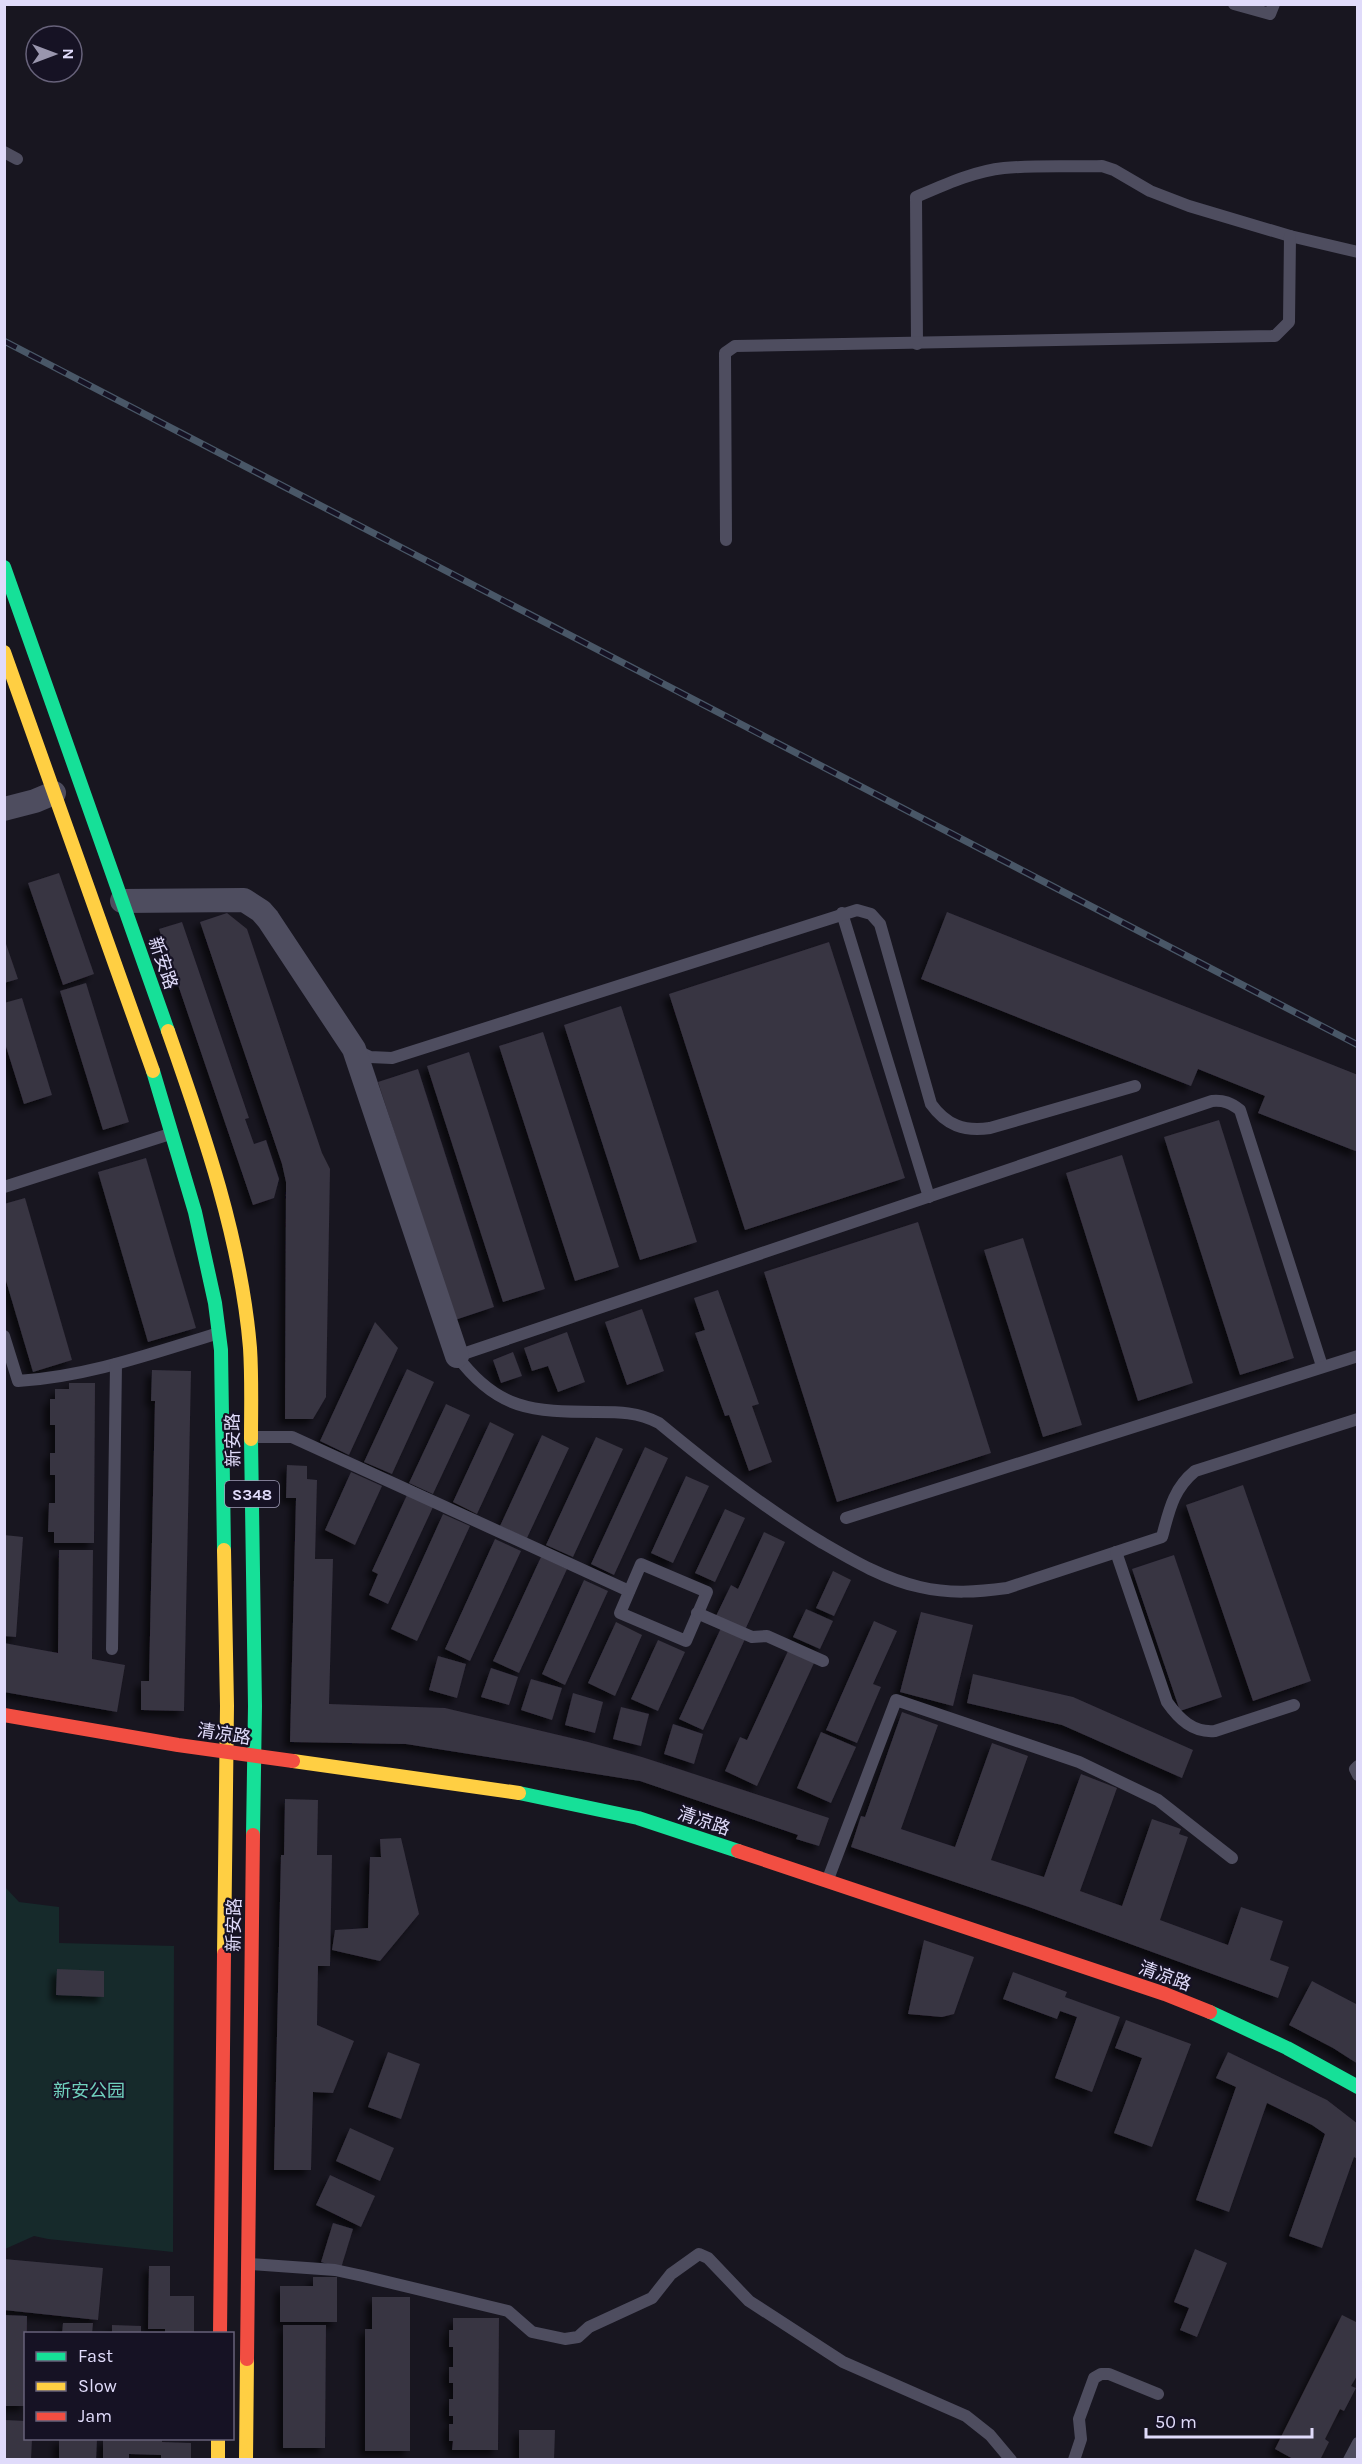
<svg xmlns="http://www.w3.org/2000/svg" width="1362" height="2464" font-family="Karla,'Noto Sans SC',sans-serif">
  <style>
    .green { fill: #162a2b }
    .building { fill: #383442; filter: url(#shadow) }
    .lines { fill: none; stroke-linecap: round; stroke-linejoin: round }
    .lane { stroke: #4e4d5f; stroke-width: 12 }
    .street { stroke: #4e4d5f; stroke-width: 24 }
    .fast { stroke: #16e098; stroke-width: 14 }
    .slow { stroke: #ffcf43; stroke-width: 14 }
    .jam { stroke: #f24e42; stroke-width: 14 }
    .rail-casing { stroke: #495767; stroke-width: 7 }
    .rail { stroke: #161224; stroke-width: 4.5; stroke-dasharray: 14; stroke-linecap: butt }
    .labels { text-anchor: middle; stroke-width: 4.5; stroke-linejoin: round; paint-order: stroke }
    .shield { fill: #161224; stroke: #a39fba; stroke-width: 1.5 }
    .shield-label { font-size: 16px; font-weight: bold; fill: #e0dbfa }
    .street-label { font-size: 18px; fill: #e0dbfa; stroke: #161224 }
    .park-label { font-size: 18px; fill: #70d0be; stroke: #161224 }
  </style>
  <defs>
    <filter id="shadow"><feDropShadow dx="-5.5" dy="5.5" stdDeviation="3" flood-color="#0009"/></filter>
  </defs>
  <rect width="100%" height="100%" fill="#181620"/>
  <polygon class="green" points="4,1886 19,1902 59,1907 59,1943 174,1946 173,2252 48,2239 34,2236 5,2249"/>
  <g class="building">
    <polygon points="59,873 94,974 63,985 28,883"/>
    <polygon points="947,912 1358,1075 1358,1152 1258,1113 1265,1096 1198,1069 1191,1086 921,979"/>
    <polygon points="227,913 247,929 322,1153 330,1169 326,1397 313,1419 285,1419 286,1182 282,1164 200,922"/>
    <polygon points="182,922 249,1118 245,1119 254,1144 266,1140 279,1179 274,1198 253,1205 159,929"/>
    <polygon points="4,938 18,979 4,983"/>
    <polygon points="829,942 905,1178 745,1230 669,994"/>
    <polygon points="86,983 129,1122 103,1130 60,991"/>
    <polygon points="22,998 52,1095 24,1104 4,1040 4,1003"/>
    <polygon points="621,1006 697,1242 640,1260 564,1025"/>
    <polygon points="543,1032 619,1267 575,1281 499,1046"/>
    <polygon points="469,1052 545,1289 503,1302 427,1066"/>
    <polygon points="418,1069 494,1307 455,1320 378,1082"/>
    <polygon points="1219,1120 1294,1358 1240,1375 1164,1137"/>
    <polygon points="1122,1155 1193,1383 1138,1401 1066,1173"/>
    <polygon points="146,1158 196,1328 148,1342 98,1172"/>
    <polygon points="25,1198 72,1360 33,1372 4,1274 4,1204"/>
    <polygon points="918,1222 991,1453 837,1502 764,1272"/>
    <polygon points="1023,1238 1082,1425 1043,1437 984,1250"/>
    <polygon points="718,1290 759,1404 752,1406 772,1462 749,1471 729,1415 725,1416 695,1333 705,1330 694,1298"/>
    <polygon points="642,1309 664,1371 627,1385 605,1322"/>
    <polygon points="375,1322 398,1348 349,1455 320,1441"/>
    <polygon points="567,1332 585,1382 558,1392 548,1366 532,1371 524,1348"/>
    <polygon points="513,1352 522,1376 501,1383 493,1360"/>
    <polygon points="407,1369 434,1382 392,1474 364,1462"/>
    <polygon points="152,1370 191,1371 184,1711 141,1710 141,1681 149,1681 155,1401 151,1401"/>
    <polygon points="69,1383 95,1383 94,1543 54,1543 54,1532 48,1532 49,1503 55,1503 55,1475 50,1475 50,1453 55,1453 55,1425 50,1425 50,1399 55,1399 55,1389 69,1389"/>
    <polygon points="446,1404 470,1415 433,1494 409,1483"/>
    <polygon points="490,1422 514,1434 477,1514 453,1502"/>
    <polygon points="542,1435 569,1448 527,1538 500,1526"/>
    <polygon points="596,1437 623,1449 573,1557 546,1545"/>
    <polygon points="645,1447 668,1458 614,1575 591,1564"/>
    <polygon points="287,1465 307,1466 307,1479 317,1480 315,1559 333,1559 329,1704 445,1708 588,1742 642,1757 829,1818 819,1846 796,1839 798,1835 640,1781 406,1744 290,1742 296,1498 286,1498"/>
    <polygon points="351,1472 382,1486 355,1545 325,1530"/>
    <polygon points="686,1476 709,1486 673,1563 651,1553"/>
    <polygon points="1243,1485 1311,1681 1253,1701 1186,1505"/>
    <polygon points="407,1495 433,1507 388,1604 369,1595 378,1574 372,1571"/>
    <polygon points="725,1509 745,1518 715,1582 695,1573"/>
    <polygon points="443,1514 470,1526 417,1641 391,1629"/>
    <polygon points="764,1532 785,1542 745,1630 716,1616 731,1585 738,1589"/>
    <polygon points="4,1535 23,1537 16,1637 4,1636"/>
    <polygon points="495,1539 521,1551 470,1661 445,1649"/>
    <polygon points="59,1550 93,1550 92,1659 125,1665 117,1712 4,1692 4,1643 58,1653"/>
    <polygon points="1174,1555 1222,1697 1180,1711 1132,1569"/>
    <polygon points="541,1557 567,1569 519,1673 493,1661"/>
    <polygon points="833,1571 851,1580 834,1616 816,1608"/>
    <polygon points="584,1580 608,1591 565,1685 542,1674"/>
    <polygon points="806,1609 833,1621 820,1649 793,1637"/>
    <polygon points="921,1612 973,1625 953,1706 900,1692"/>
    <polygon points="874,1621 897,1631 873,1684 881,1687 857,1743 826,1730"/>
    <polygon points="616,1622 642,1635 615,1696 588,1683"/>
    <polygon points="721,1628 745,1639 703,1730 679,1719"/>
    <polygon points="658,1640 685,1652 658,1711 631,1699"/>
    <polygon points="788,1651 814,1663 757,1786 725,1771 740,1737 747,1740"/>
    <polygon points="438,1656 466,1664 457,1698 429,1690"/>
    <polygon points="491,1668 518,1677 509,1705 481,1697"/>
    <polygon points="973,1674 1073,1697 1193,1750 1182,1778 1062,1725 967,1703"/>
    <polygon points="531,1679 562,1688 552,1720 521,1710"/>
    <polygon points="573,1693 603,1702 595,1733 565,1725"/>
    <polygon points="621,1707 649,1714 641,1746 613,1739"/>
    <polygon points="902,1712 938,1725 901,1829 955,1847 992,1743 1028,1756 991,1860 1044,1877 1081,1774 1117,1788 1080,1891 1122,1906 1152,1819 1181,1829 1179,1834 1188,1837 1160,1920 1228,1945 1241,1907 1283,1921 1270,1960 1289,1967 1278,1998 1029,1907 851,1847 861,1816 865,1817"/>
    <polygon points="673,1724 703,1734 694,1764 664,1754"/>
    <polygon points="821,1732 856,1747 831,1803 797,1788"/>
    <polygon points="285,1799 318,1800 317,1855 332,1855 330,1966 318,1966 317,2025 354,2041 333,2093 313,2092 311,2170 274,2170 281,1855 284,1855"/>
    <polygon points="401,1838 419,1914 380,1961 332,1950 335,1930 368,1928 370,1857 381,1857 380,1839"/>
    <polygon points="924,1940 974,1957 954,2014 942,2017 908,2014"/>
    <polygon points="57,1969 104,1971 104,1997 56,1995"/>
    <polygon points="1013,1972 1067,1992 1065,1997 1120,2017 1092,2092 1055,2078 1077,2017 1060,2011 1057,2019 1003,1999"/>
    <polygon points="1312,1981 1358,2005 1358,2064 1333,2048 1289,2025"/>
    <polygon points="1126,2020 1191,2044 1152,2147 1114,2133 1142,2058 1115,2048"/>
    <polygon points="388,2052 420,2064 401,2119 368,2107"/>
    <polygon points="1228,2052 1327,2100 1358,2124 1358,2159 1354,2157 1322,2248 1289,2236 1325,2134 1312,2125 1267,2103 1229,2212 1196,2200 1236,2087 1216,2078"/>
    <polygon points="350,2128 394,2148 380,2181 336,2161"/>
    <polygon points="330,2175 375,2196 361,2227 316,2205"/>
    <polygon points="333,2223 353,2229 341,2268 321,2262"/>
    <polygon points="1195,2249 1227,2263 1197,2337 1180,2330 1189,2308 1174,2302"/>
    <polygon points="4,2259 103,2268 98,2320 4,2310"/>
    <polygon points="149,2266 170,2266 170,2296 194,2296 194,2334 165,2334 165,2329 148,2329"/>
    <polygon points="313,2277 337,2277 337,2322 280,2322 280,2286 313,2286"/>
    <polygon points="372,2297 410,2297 410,2451 365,2451 365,2329 372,2329"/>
    <polygon points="4,2315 27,2316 26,2406 4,2406"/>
    <polygon points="1342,2315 1358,2323 1358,2374 1351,2386 1356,2388 1344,2411 1340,2409 1325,2439 1329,2442 1320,2460 1295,2460 1275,2449"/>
    <polygon points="453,2318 499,2318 498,2450 452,2450 453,2441 449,2441 449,2424 453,2424 453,2416 449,2416 449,2399 453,2399 453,2383 449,2383 449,2367 453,2367 453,2347 449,2347 449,2330 453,2330"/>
    <polygon points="63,2323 93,2323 92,2334 62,2334"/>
    <polygon points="112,2325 141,2326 141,2334 112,2334"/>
    <polygon points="283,2325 326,2325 325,2448 283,2448"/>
    <polygon points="4,2420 26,2421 26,2439 32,2439 31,2460 4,2460"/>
    <polygon points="519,2430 555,2430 554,2460 519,2460"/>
    <polygon points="59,2439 97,2439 96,2460 59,2460"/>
    <polygon points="103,2439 162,2439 162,2442 191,2443 191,2460 161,2460 161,2455 129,2454 129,2460 103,2460"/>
  </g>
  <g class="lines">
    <g class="lane">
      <polyline points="1234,4 1270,14 1274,4"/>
      <polyline points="4,152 17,159"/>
      <path d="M917,344l-1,-147c28,-12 58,-26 88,-29 32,-3 66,-1 98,-2l12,4 36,21 39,15 101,30 68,16"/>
      <polyline points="726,540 725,353 735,346 1275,336 1289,322 1290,236"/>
      <polyline points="842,913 929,1197"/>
      <path d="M355,1050l15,7 22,1 465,-148 14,4 9,10 51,180c15,21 33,28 59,24l145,-42"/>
      <polyline points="4,1187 170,1134"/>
      <path d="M4,1336l14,45c69,-4 135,-28 201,-48"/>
      <path d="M1322,1366l-82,-256c-9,-7 -16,-10 -28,-9l-755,255c40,54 76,56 139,56 23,0 42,0 63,11 52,43 104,84 162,119 31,18 63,37 99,45 29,7 58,5 87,1l155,-51c7,-26 11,-48 33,-66l163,-52"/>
      <polyline points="253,1437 292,1437 629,1591"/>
      <polyline points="846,1518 1358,1356"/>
      <path d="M1116,1552l51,150c12,17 26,31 48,29l79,-26"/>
      <polygon points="641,1564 707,1592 686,1641 620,1613"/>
      <polyline points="697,1613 752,1637 767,1636 823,1661"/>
      <polyline points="112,1649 116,1364"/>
      <polyline points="1358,1766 1355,1769 1358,1775"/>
      <polyline points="828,1879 896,1700 1079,1762 1158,1800 1232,1858"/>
      <polyline points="250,2264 335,2270 363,2276 508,2311 532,2332 565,2339 578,2337 589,2327 652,2298 671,2274 699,2254 708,2258 749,2301 843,2362 966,2416 990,2435 1011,2460"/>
      <polyline points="1074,2460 1081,2439 1079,2419 1094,2378 1101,2374 1109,2374 1158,2394"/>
      <polyline points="1349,2460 1358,2443"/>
    </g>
    <g class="street">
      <polyline points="4,809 35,801 54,793"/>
      <polyline points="122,901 244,900 261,911 268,919 354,1049 457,1356"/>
    </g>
    <g class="fast">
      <polyline points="4,567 168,1031"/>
      <polyline points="153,1071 195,1212 215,1303 221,1350 224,1550"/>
      <polyline points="251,1439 255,1706 253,1835"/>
      <polyline points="519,1793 638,1818 738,1851"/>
      <polyline points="1210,2012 1287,2048 1358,2087"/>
    </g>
    <g class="slow">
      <polyline points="4,652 153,1071"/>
      <path d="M168,1031c36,102 73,209 82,317 2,30 1,61 1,91"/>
      <polyline points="293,1761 519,1793"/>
      <polyline points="224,1954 227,1706 224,1550"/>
      <polyline points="218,2438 218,2460"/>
      <polyline points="246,2460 247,2359"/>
    </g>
    <g class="jam">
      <polyline points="4,1715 178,1745 293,1761"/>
      <polyline points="738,1851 1165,1994 1210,2012"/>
      <polyline points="220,2334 224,1954"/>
      <polyline points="247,2359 253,1835"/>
    </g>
    <g class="rail-casing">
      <polyline id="rail" points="4,341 1358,1045"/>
    </g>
    <use href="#rail" class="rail"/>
  </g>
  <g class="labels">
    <rect class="shield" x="225" y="1481" width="54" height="26" rx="4.5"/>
    <g class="shield-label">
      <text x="252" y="1500">S348</text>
    </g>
    <g class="street-label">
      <text transform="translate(163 963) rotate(71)" y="6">新安路</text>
      <text transform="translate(233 1440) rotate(-91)" y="6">新安路</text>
      <text transform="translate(224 1734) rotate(9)" y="6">清凉路</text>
      <text transform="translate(704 1821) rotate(19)" y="6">清凉路</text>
      <text transform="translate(234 1925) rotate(-89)" y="6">新安路</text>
      <text transform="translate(1165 1976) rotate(20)" y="6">清凉路</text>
    </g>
    <g class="park-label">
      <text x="89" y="2097">新安公园</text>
    </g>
  </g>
  <rect width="1362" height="2464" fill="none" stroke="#e0dbfa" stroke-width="12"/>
  <rect x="24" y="2332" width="210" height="108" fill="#161224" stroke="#67627a" stroke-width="1.5"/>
  <rect x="36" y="2352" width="30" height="9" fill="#16e098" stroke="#67627a" stroke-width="1.5"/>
  <text x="78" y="2362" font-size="18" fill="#e0dbfa">Fast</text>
  <rect x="36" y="2382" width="30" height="9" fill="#ffcf43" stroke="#67627a" stroke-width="1.5"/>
  <text x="78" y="2392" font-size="18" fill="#e0dbfa">Slow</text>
  <rect x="36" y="2412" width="30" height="9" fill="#f24e42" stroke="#67627a" stroke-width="1.5"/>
  <text x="78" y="2422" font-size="18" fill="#e0dbfa">Jam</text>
  <g transform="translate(54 54) rotate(90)"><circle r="28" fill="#161224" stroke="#67627a" stroke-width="1.5"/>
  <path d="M0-4.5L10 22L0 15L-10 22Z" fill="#9a96ae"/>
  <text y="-9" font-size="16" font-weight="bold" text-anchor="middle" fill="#e0dbfa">N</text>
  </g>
  <path d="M1146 2428v9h166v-9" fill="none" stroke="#e0dbfa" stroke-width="3"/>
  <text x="1155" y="2428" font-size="18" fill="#e0dbfa" stroke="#161224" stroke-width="4.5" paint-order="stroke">50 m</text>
</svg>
